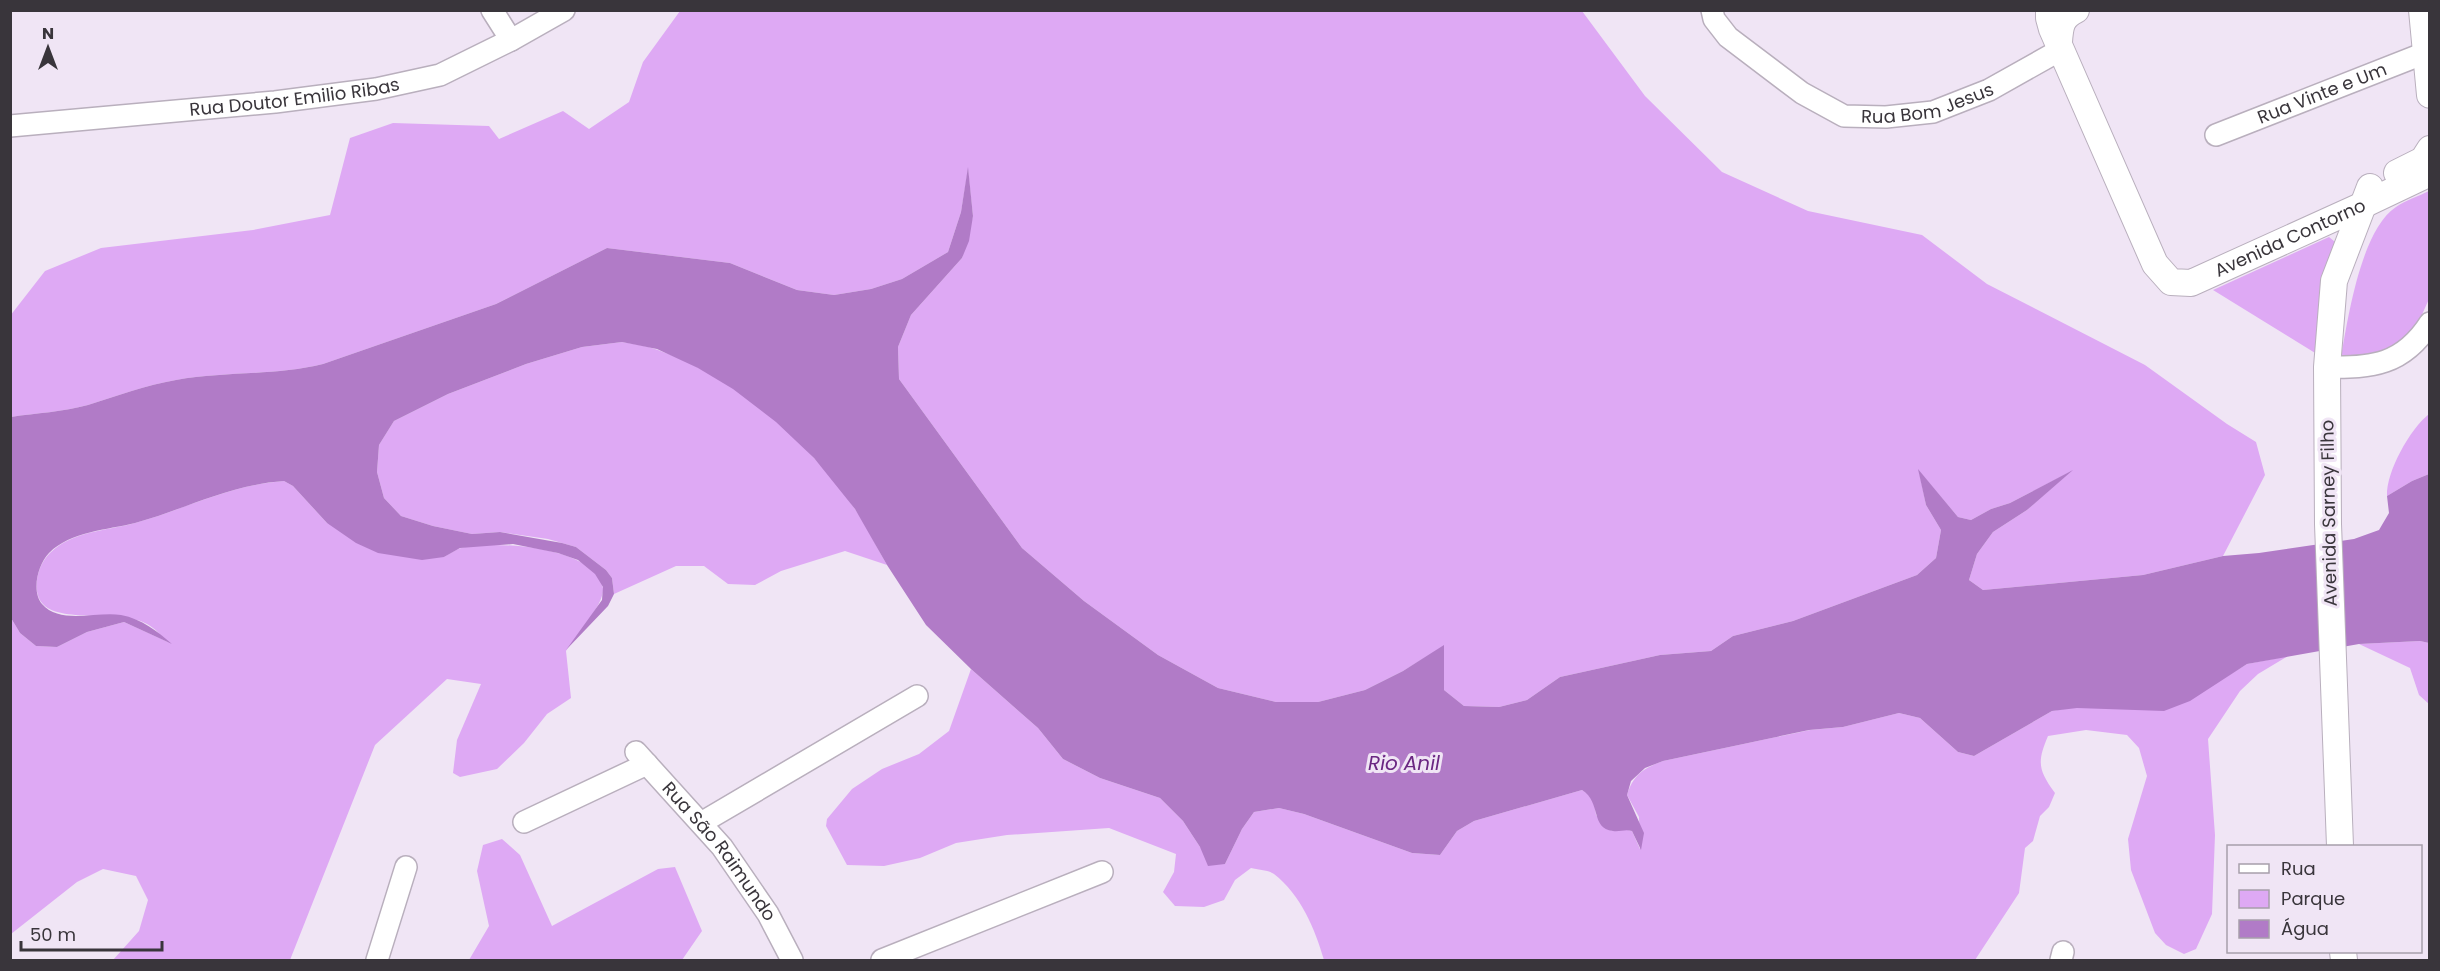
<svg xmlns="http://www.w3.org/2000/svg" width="2440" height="971" font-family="Poppins,sans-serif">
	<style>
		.green { fill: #dea9f4 }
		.water { fill: #b17bc7 }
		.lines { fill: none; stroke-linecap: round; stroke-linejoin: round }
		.minor-casing { stroke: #b9afbd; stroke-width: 24 }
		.tertiary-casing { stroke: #b9afbd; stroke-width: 28 }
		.minor { stroke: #fff; stroke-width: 21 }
		.tertiary { stroke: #fff; stroke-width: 26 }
		.labels { text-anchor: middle; stroke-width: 6; stroke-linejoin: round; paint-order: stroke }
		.street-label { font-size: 18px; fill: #39353b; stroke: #f0e5f5 }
		.water-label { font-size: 20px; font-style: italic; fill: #6b2782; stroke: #f0e5f5 }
	</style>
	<rect width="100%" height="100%" fill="#f0e5f5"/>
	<!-- green -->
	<g class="green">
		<path d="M680,11H1582L1645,96L1722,172L1808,211L1922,235L1987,284L2145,365L2227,424L2256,442L2265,475L2223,556L2143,575L1983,590L1969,580L1977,554L1993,532L2027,510L2070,472L2010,503L1991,509L1971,520L1958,517L1919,471L1926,505L1941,530L1936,558L1917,575L1793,621L1733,636L1711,651L1660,655L1560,677L1527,700L1499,707L1464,706L1444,690V646L1403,671L1365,690L1318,702H1276L1218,688L1158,655L1084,601L1022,548L899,379L898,347L911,315L962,258L973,216L968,170L961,212L948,252L902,279L871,289L834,295L797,290L730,263L607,248L496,304L323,364C275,376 225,371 176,380C146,385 117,396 88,405C63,412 36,413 11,417L10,316L45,271L101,248L253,230L330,215L350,138L393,123L489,126L499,139L563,111L589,129L629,102L643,62Z"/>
		<path d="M2429,191V299L2420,319L2397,348L2367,359L2341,357C2348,318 2361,230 2396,207C2406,200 2419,196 2429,191Z"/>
		<polygon points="2329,237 2340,246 2320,356 2213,290"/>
		<path d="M622,342C634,344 647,346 658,350C737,378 808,441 855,509C867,526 876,546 887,565L845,551L781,571L755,585L728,584L704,566H676L614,594L612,578L606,570L576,547L548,539L500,532L472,534L433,526L401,516L384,498L377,472L379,445L394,421L448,394L526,364L582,347Z"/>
		<path d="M2429,414V474L2412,481L2387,496C2386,472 2410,429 2429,414Z"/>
		<path d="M284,481L293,486L327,523L444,557C449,554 455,550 461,548C492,540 596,546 603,588C605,604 575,637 566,651L571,698L547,714L524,743L497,769L460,777L453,773L457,740L481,684L447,679L375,745L290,960H113L139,931L148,900L136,876L103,869L77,882L11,934V618L20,633L36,646L57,647L87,632L124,622L168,642C161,636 155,628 147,624C122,609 58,624 42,603C31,590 38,564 50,553C72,531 106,531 135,523C186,509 229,485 284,481Z"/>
		<polygon points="2420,641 2429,643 2429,704 2419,695 2410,668 2359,644"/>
		<path d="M2288,656L2258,674L2240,691L2208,739L2215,835L2212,914L2196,949L2184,954L2166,945L2155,933L2131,870L2128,839L2147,776L2139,748L2127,735L2086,730L2048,736C2037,762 2038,770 2055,793L2049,807L2040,816L2033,841L2025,848L2019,893L1975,960H1324C1315,929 1301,895 1274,874C1269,870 1258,870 1251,868L1235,880L1224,900L1204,907L1175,906L1163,892L1174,872L1176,854L1109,828L1007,835L956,843L920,858L884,866L847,865L826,826L827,819L852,789L882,769L919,754L949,731L971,669L1038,728L1063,759L1100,778L1160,798L1183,821L1200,847L1225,864L1242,829L1254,812L1279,808L1304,814L1412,853L1440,855L1457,831L1474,821L1582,790C1593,797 1595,803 1596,815L1612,831L1624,829L1632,831L1640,849L1639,817L1627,795C1633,775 1644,768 1663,761L1810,730L1843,727L1899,713L1920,718L1958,752L1974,756L2052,711L2221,680L2247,664Z"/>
		<polygon points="502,839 520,855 552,926 658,869 675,867 702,931 682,960 469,960 489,926 477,871 483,845"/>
	</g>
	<!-- water -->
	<path class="water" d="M968,167L973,216L969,241L962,258L911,315L898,347L899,379L1022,548L1084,601L1158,655L1218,688L1276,702H1318L1365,690L1403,671L1444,645V690L1464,706L1499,707L1527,700L1560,677L1660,655L1711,651L1733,636L1793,621L1917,575L1936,558L1941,530L1926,505L1918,469L1958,517L1971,520L1991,509L2010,503L2073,470L2027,510L1993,532L1977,554L1969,580L1983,590L2143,575L2223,556L2259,553L2354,539L2379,530L2389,513L2387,496L2412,481L2429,474V643L2420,641L2359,644L2247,664L2190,701L2164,711L2077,708L2052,711L1974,756L1958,752L1920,718L1899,713L1843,727L1809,730L1663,761L1645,768L1631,781L1627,795L1644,833L1641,850L1632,831C1625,829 1620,832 1613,831C1590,828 1602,803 1582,790L1474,821L1457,831L1440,855L1412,853L1304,814L1279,808L1254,812L1242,829L1225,864L1208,866L1200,847L1183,821L1160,798L1100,778L1063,759L1038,728L971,669L926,625L887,565L855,509L814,458L776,422L733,389L698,368L657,349L622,342L582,347L526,364L448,394L394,421L379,445L377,472L384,498L401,516L433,526L472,534L500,532L562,543L576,547L606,570L612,578L614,594L608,606L566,650L602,600L603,587L595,574L578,560L558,553L513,544L460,548L444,557L422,560L378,553L356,543L327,523L293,486L284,481C228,485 186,509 135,523C107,530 71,531 49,553C38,564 31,591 42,604C60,625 97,611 121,615C142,619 157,631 172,644L124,622L87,632L57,647L36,646L20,633L11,618V417C36,413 63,412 88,405C117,396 146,385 176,380C225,371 275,376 323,364L496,304L607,248L730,263L797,290L834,295L871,289L902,279L948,252L961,212Z"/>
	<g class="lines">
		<!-- minor casing -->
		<g class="minor-casing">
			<g id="minor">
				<polyline points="492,10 511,40"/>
				<path id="s1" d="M1712,10L1714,19L1728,37L1802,93L1844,116L1886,117L1933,112L1989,90L2062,49"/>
				<path id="s2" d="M10,126L275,102L376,89L440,75L511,40L564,10"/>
				<path id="s3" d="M2216,135L2430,51"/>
				<path d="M2327,367C2372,368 2403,365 2430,323"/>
				<path id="s4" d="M636,752L722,847L768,914L792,960"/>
				<polyline points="524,822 647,764"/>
				<polyline points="701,823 917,696"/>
				<polyline points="377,960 406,867"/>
				<polyline points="882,960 1102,872"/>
				<polyline points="2061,960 2063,952"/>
			</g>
		</g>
		<!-- tertiary casing -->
		<g class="tertiary-casing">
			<g id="tertiary">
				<path id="s5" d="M2049,10V18L2052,29L2155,264L2171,282L2191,283L2363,205L2430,173"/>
				<polyline points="2422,10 2430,95"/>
				<path d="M2059,42C2060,27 2061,17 2076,10"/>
				<polyline points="2397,173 2423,160 2430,149"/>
				<polyline points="2340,846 2328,524 2327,367 2334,281 2370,187"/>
				<polyline points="2343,952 2344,960"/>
			</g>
		</g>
		<!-- minor -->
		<use href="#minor" class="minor"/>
		<!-- tertiary -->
		<use href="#tertiary" class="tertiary"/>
	</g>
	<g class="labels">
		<!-- street labels -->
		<g class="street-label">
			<text dy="6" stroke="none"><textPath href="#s3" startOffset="114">Rua Vinte e Um</textPath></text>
			<text dy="6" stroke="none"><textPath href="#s2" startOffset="286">Rua Doutor Emilio Ribas</textPath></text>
			<text dy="6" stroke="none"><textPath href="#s1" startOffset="258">Rua Bom Jesus</textPath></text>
			<text dy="6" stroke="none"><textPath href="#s5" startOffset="429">Avenida Contorno</textPath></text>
			<text transform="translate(2329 513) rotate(-91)" y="6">Avenida Sarney Filho</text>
			<text dy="6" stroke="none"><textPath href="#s4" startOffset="130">Rua São Raimundo</textPath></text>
		</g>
		<!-- water labels -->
		<g class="water-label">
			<text x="1404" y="770">Rio Anil</text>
		</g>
	</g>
	<!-- border -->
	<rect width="2440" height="971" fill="none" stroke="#39353b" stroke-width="24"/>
	<!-- legend -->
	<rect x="2227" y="845" width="195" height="108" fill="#f0e5f5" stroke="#a79fab" stroke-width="1.5"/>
	<rect x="2239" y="864" width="30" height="9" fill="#ffffff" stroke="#a79fab" stroke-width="1.5"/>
	<text x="2281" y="875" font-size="18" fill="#39353b">Rua</text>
	<rect x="2239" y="890" width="30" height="18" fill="#dea9f4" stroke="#a79fab" stroke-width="1.5"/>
	<text x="2281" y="905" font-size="18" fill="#39353b">Parque</text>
	<rect x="2239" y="920" width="30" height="18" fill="#b17bc7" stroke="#a79fab" stroke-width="1.5"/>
	<text x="2281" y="935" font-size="18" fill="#39353b">Água</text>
	<!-- north arrow -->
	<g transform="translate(48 48)" stroke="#f0e5f5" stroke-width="4.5" paint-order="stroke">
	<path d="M0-4.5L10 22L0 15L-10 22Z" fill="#39353b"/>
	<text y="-9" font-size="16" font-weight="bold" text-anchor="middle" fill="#39353b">N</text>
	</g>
	<!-- scale -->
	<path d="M21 941v9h141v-9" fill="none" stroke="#39353b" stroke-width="3"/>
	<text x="30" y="941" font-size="18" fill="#39353b" stroke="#f0e5f5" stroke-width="4.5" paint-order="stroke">50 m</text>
</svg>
